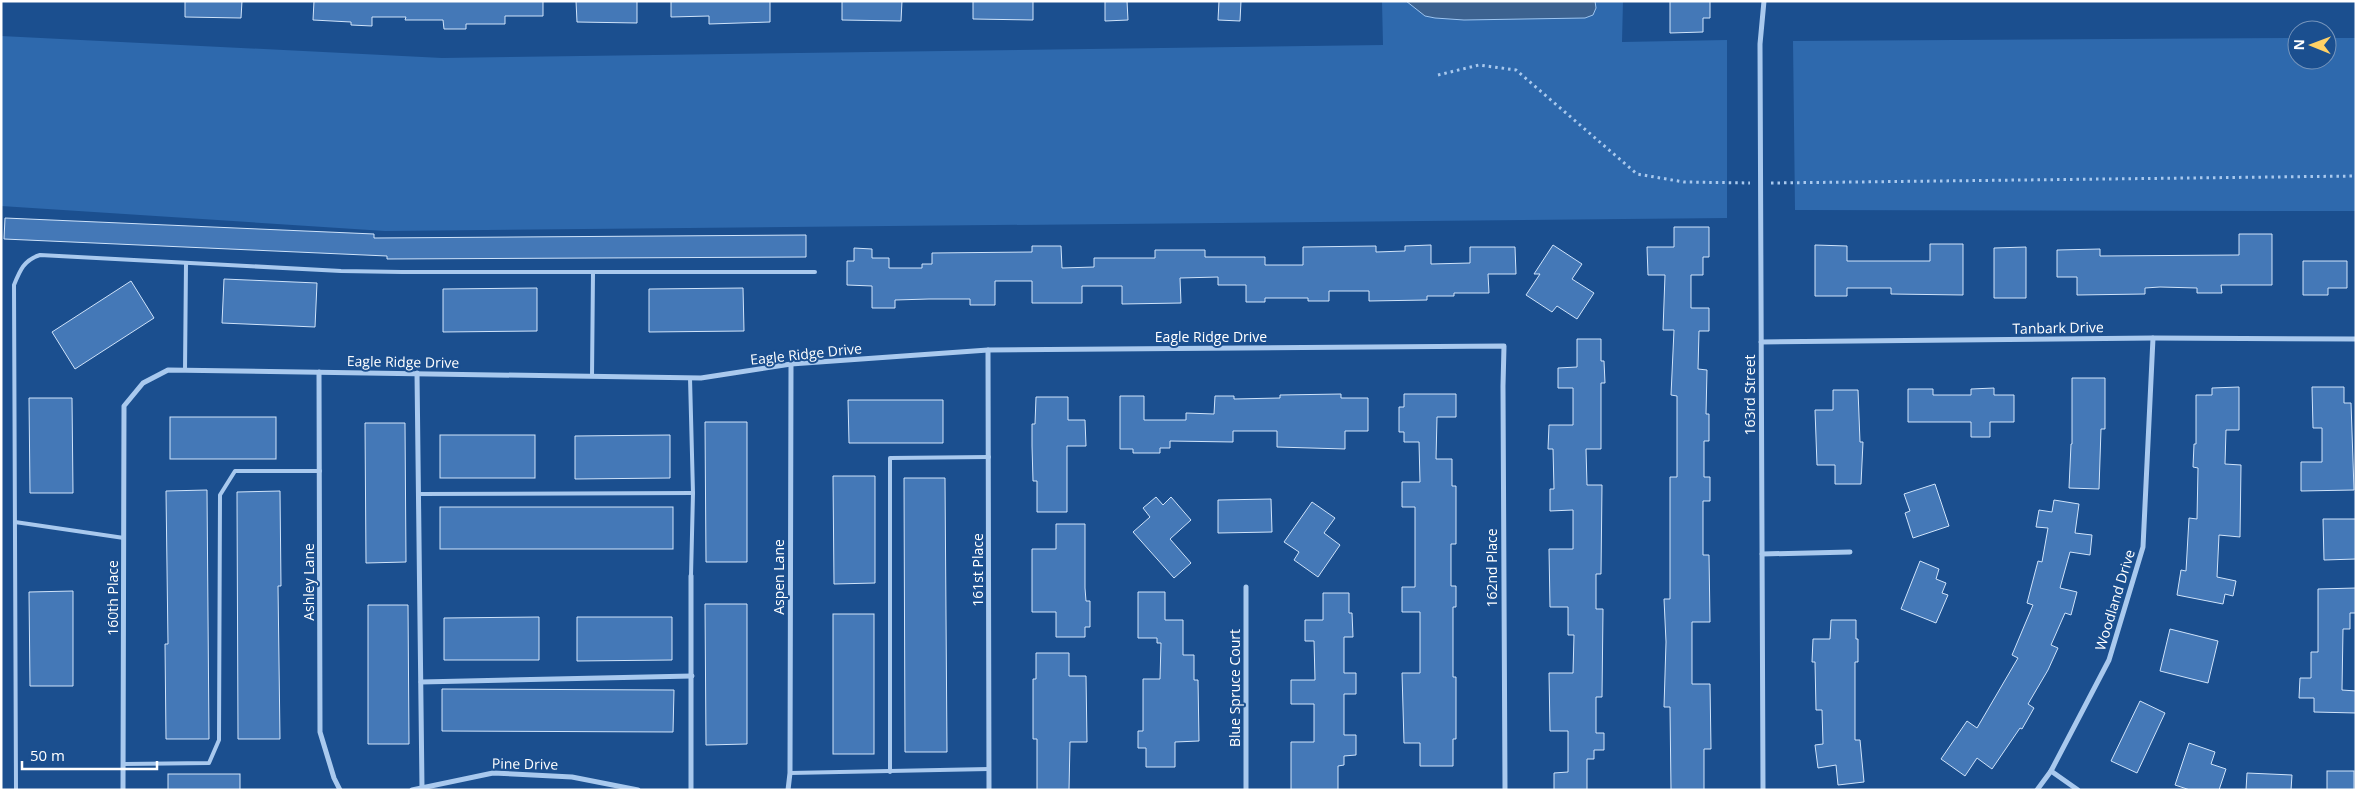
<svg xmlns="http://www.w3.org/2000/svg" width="2357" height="791" font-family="'Open Sans',sans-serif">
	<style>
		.green { fill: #2e69ad }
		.water { fill: #3c6290; stroke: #9cc4f0 }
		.building { fill: #4478b7; stroke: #cfe3fa }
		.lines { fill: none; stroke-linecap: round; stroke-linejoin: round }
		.path { stroke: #a9c9ee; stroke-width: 3; stroke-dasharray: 2.5 4; stroke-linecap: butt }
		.service { stroke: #a9c9ee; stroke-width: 4 }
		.minor { stroke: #a9c9ee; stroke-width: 5 }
		.labels { text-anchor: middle; stroke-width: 4; stroke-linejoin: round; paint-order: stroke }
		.street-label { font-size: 14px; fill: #fff; stroke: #1b4f8f }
	</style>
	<rect width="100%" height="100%" fill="#1b4f8f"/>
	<!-- green -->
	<g class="green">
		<polygon points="1382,1 1623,1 1622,42 1727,40 1727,218 385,231 1,206 1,36 442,58 1383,45"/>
		<polygon points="2297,38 2297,60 2327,60 2327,38 2356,38 2356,211 1795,210 1793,41"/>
	</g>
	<!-- water -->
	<polygon class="water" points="1406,1 1595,1 1596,8 1593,15 1585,18 1464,20 1435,18 1425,16"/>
	<!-- building -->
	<g class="building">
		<polygon points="185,1 242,1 241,18 185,17"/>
		<polygon points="314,1 543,1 543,16 505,16 505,24 466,24 466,29 444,29 443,20 405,20 406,17 372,17 372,26 351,25 351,22 313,20"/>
		<polygon points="576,1 637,1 637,23 577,22"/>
		<polygon points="671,1 770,1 770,22 709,24 709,16 671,17"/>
		<polygon points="842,1 902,1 901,21 842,20"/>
		<polygon points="973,1 1033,1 1033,20 973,19"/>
		<polygon points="1105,1 1127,1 1128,20 1105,21"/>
		<polygon points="1219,1 1241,1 1240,21 1218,20"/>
		<polygon points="1670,1 1710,1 1710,18 1703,18 1703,32 1670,33"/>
		<polygon points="5,218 374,234 374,238 806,235 806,257 387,259 387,256 4,239"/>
		<polygon points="1674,227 1709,227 1709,257 1703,257 1703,275 1691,275 1691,308 1709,308 1709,331 1699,331 1698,369 1707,370 1706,414 1709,414 1709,441 1704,441 1704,477 1710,477 1710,501 1703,501 1703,555 1709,555 1710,622 1692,622 1692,684 1710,684 1711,749 1704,749 1704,790 1671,790 1670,707 1664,707 1666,642 1664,599 1670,599 1670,477 1677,477 1677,396 1671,395 1674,330 1663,330 1665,275 1648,275 1647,247 1674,247"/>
		<polygon points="2239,234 2272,234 2272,285 2221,285 2222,293 2197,293 2197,288 2160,287 2145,288 2145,294 2077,295 2077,277 2057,277 2057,250 2100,249 2100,256 2239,255"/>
		<polygon points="1930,244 1963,244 1963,295 1891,294 1891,288 1847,288 1847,296 1815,296 1815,245 1847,246 1847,261 1930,261"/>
		<polygon points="1431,245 1431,264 1470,263 1470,247 1515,247 1516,274 1488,274 1489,293 1454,293 1454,296 1427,296 1427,300 1369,301 1369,291 1329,291 1329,301 1308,301 1308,298 1265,298 1265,302 1246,302 1246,285 1218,285 1218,277 1180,278 1181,303 1122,304 1122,286 1082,286 1082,303 1032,303 1032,281 995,281 995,305 970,305 970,299 929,299 895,300 895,308 872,308 872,286 847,285 847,261 854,261 854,248 872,249 872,258 889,258 889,268 922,268 922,264 932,264 932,253 1032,252 1032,246 1061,246 1062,268 1094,267 1094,258 1155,258 1155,250 1205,250 1205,257 1265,257 1265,265 1303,265 1303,247 1376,246 1376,252 1405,251 1405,246"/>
		<polygon points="1553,245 1582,264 1572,279 1594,293 1577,319 1557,306 1552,312 1526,295 1540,274 1534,274"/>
		<polygon points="2026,247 2026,298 1994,298 1994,248"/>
		<polygon points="2303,261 2347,261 2347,288 2328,288 2328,295 2303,295"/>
		<polygon points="224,279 317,283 315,327 222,323"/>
		<polygon points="131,281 154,318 75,369 52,332"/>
		<polygon points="537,288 537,331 443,332 443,289"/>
		<polygon points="743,288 744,331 649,332 649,289"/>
		<polygon points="1577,339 1601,339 1601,361 1604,361 1605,383 1601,383 1601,449 1586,449 1587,485 1602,485 1601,574 1596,574 1596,609 1603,609 1602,697 1596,697 1596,733 1604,733 1604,750 1594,750 1594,759 1587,759 1587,790 1554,790 1554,773 1568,772 1568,731 1550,731 1549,673 1573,673 1574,635 1568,635 1568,607 1550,607 1549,549 1573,549 1573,510 1550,511 1550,489 1554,489 1553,449 1548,449 1549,425 1573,425 1573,388 1558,388 1558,368 1577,367"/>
		<polygon points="2072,378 2105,378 2105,429 2101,429 2099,489 2069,488 2071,444 2072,444"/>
		<polygon points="2239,387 2239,430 2226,430 2225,464 2241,465 2240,537 2219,535 2217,577 2236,581 2233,596 2225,594 2223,604 2177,595 2181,570 2186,571 2189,518 2197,519 2198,468 2193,467 2194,444 2196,444 2196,395 2212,395 2212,388"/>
		<polygon points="2312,387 2344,387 2344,403 2351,403 2354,490 2301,491 2301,462 2322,462 2322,428 2313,428"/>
		<polygon points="1994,388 1994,395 2014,395 2014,422 1990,422 1990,437 1971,437 1971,422 1908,422 1908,389 1933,389 1933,395 1971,395 1971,389"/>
		<polygon points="1833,390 1858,390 1860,442 1863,442 1861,484 1835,484 1835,465 1817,465 1815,410 1833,410"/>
		<polygon points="1341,394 1341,398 1368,398 1368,431 1345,431 1345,449 1277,447 1277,431 1233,431 1233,442 1170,441 1170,448 1160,448 1160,453 1133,453 1133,449 1120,449 1120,396 1144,396 1144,420 1186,420 1186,413 1214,414 1215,396 1234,396 1234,399 1280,398 1280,395"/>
		<polygon points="1404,394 1456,394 1456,417 1437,417 1436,459 1452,459 1452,486 1456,486 1456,544 1451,544 1451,586 1456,586 1456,607 1453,607 1453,677 1456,677 1456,739 1453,739 1453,766 1420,766 1420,743 1404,743 1402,673 1420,673 1420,612 1402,612 1402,587 1415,587 1415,507 1402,507 1402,482 1420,482 1419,442 1404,442 1404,432 1399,432 1399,407 1404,407"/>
		<polygon points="1036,397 1068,397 1068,420 1085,420 1086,446 1067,446 1067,512 1037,512 1037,481 1033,481 1032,446 1032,424 1035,424"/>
		<polygon points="29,398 72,398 73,493 30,493"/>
		<polygon points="848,400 943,400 943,443 849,443"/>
		<rect x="170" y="417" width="106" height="42"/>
		<polygon points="705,422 747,422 747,562 706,562"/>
		<polygon points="365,423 405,423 406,562 366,563"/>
		<rect x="440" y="435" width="95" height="43"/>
		<polygon points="670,435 670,478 575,479 575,436"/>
		<polygon points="833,476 875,476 875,583 834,584"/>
		<polygon points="904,478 945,478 947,752 905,752"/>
		<polygon points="1935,484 1949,526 1913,538 1905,513 1910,511 1904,494"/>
		<polygon points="207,490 209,739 166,739 165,644 168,644 166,491"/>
		<polygon points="280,491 281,586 278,586 280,739 238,739 237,492"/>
		<polygon points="1156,497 1163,505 1171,497 1191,520 1170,539 1191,563 1174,578 1133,532 1150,517 1143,508"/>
		<polygon points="1271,499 1272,532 1218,533 1218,500"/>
		<polygon points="2054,500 2079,504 2075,533 2092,535 2090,555 2070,552 2060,588 2077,592 2071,615 2065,613 2051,645 2058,648 2048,670 2028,704 2034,708 2022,729 2020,728 1992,769 1977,758 1965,776 1941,759 1967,721 1977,728 2018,658 2012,655 2033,605 2027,603 2038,561 2042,562 2048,528 2036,527 2039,510 2052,512"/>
		<polygon points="1312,502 1335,518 1324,533 1340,545 1318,577 1294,560 1299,552 1284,542"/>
		<rect x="440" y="507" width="233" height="42"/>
		<polygon points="2323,519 2356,519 2356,559 2324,560"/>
		<polygon points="1056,524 1085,524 1085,588 1086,601 1090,601 1090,627 1085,627 1085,637 1056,637 1056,612 1032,612 1032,549 1056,549"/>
		<polygon points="1920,561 1939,569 1936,579 1946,583 1942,593 1948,595 1936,623 1901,609"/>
		<polygon points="2356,588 2356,613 2350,613 2350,629 2343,629 2342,690 2356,691 2356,713 2314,712 2314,698 2299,698 2300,678 2311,678 2311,652 2318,652 2318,589"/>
		<polygon points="73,591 73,686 30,686 29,592"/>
		<polygon points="1138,592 1165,592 1165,620 1183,620 1183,655 1194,655 1194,680 1198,680 1199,741 1175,742 1175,767 1146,767 1146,748 1138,748 1138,731 1143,731 1143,679 1160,679 1161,643 1157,643 1157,638 1138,638"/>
		<polygon points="1323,593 1349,593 1349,613 1352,613 1353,637 1344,637 1344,673 1356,673 1356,694 1344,694 1344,735 1356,735 1356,755 1344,756 1344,765 1338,766 1338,790 1291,790 1291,742 1314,742 1314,704 1291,704 1291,680 1315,680 1314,641 1305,641 1305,620 1323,620"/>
		<polygon points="705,604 747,604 747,744 706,745"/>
		<polygon points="368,605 408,605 409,744 368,744"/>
		<rect x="833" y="614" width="41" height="140"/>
		<polygon points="539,617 539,660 444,660 444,618"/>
		<polygon points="577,617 672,617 672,660 577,661"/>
		<polygon points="1831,620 1856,620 1856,639 1858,639 1858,662 1855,662 1855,740 1860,740 1864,782 1838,785 1836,765 1818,768 1815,745 1823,744 1822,710 1816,710 1815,662 1812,662 1813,639 1830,639"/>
		<polygon points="2170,629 2218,641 2208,683 2160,671"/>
		<polygon points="1036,653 1069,653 1069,676 1086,676 1087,742 1070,742 1069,790 1037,790 1037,739 1033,739 1033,679 1036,679"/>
		<polygon points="442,689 674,690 673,732 442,731"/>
		<polygon points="2140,701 2165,713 2137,773 2111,761"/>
		<polygon points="2189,743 2215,752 2211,764 2226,769 2219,790 2190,790 2175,785"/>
		<rect x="2327" y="771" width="27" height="19"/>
		<polygon points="2247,773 2292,775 2291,790 2246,790"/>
		<rect x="168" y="774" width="72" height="16"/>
	</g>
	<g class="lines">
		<!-- path -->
		<g class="path">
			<polyline points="1438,75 1479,65 1516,70 1637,174 1684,182 1750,183"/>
			<polyline points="1771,183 2356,176"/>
		</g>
		<!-- service -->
		<g class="service">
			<polyline points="185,370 186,263"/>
			<polyline points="592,376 593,273"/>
			<polyline points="690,378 693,493 691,576"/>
			<polyline points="419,494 693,493"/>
			<polyline points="15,522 124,538"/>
			<polyline points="124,764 209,763 219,740 220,495 235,471 320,471"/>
			<polyline points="890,772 890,458 989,457"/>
			<polyline points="790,773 989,769"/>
			<path d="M16,790L14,285C20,270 24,260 40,255L341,271L402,272H815"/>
		</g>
		<!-- minor -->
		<g class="minor">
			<polyline points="1761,342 2153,338 2356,339"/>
			<polyline points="988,350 989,790"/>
			<polyline points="319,372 320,732 334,778 340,790"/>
			<polyline points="417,373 422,788"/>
			<polyline points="1762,554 1850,552"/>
			<polyline points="691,576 691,790"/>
			<polyline points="421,682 692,676"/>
			<polyline points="2051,771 2078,790"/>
			<polyline points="123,790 124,406 143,383 168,370 701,378 791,364 988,350 1504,346 1503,386 1505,790"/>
			<polyline points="412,790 493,773 572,777 638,790"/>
			<polyline points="788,790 790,773 791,364"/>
			<polyline points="1246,790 1246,587"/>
			<polyline points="1763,790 1760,44 1764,1"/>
			<polyline points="2037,790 2051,771 2109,660 2143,547 2153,338"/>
		</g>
	</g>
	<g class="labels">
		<!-- street labels -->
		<g class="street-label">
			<text transform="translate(2058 328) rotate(-1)" y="5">Tanbark Drive</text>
			<text x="1211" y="342">Eagle Ridge Drive</text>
			<text transform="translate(806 354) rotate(-6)" y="5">Eagle Ridge Drive</text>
			<text transform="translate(403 362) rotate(1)" y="5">Eagle Ridge Drive</text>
			<text transform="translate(1750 395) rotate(-90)" y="5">163rd Street</text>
			<text transform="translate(1492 568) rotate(-90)" y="5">162nd Place</text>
			<text transform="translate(978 570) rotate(-90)" y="5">161st Place</text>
			<text transform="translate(779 577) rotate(-90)" y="5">Aspen Lane</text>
			<text transform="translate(309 582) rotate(-90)" y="5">Ashley Lane</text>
			<text transform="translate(113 598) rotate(-90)" y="5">160th Place</text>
			<text transform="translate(2115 600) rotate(-73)" y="5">Woodland Drive</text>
			<text transform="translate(1235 688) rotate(-90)" y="5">Blue Spruce Court</text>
			<text transform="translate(525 764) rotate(1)" y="5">Pine Drive</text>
		</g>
	</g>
	<!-- border -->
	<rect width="2357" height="791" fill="none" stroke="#ffffff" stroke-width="5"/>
	<!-- north arrow -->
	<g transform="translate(2312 45) rotate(271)"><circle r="24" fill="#1b4f8f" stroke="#7695bc"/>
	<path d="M0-4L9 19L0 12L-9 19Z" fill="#ffd166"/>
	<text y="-8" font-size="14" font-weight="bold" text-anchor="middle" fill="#ffffff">N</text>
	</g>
	<!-- scale -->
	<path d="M22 761v8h135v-8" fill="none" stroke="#ffffff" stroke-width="2.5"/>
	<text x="30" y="761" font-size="15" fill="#ffffff" stroke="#1b4f8f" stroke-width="4" paint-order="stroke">50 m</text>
</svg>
